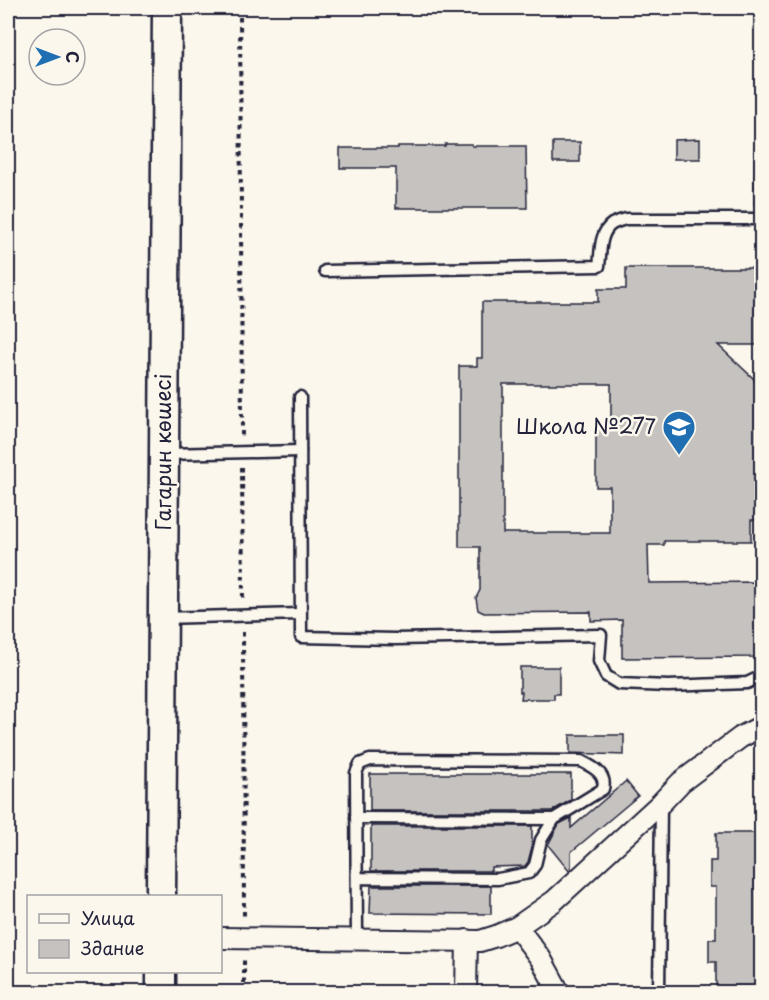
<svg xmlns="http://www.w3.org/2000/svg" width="769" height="1000" font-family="'Playpen Sans',sans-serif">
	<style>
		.green { fill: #dbd8d3; stroke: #7e7d87; stroke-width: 1.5 }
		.building { fill: #c6c2c0; stroke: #22223b; stroke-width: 1.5; fill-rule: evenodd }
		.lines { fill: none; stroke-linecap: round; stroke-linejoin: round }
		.lane-casing { stroke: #22223b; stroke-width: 15 }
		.street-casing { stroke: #22223b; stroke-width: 24 }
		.secondary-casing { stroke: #22223b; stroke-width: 33 }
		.path { stroke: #22223b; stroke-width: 4; stroke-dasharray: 4.5 4.5; stroke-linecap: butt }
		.lane { stroke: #fbf7ec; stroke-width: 10 }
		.street { stroke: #fbf7ec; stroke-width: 20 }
		.secondary { stroke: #fbf7ec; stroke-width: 28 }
		.labels { text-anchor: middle; stroke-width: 5; stroke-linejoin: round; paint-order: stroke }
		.poi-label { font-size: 21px; fill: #22223b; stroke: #fbf7ec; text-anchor: end }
		.street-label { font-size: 21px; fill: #22223b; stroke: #fbf7ec }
	</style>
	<rect width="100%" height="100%" fill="#fbf7ec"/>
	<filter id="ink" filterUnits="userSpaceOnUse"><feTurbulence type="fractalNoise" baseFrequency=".0167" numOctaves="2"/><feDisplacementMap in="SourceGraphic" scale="12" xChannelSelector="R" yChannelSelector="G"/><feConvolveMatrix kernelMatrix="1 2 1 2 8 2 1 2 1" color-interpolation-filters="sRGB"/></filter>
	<g filter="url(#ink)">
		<!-- green -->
		<polygon class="green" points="755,138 761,138 761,205 754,205"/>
		<!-- building -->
		<g class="building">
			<polygon points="700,139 700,159 674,159 674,140"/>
			<rect x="553" y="142" width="27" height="20"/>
			<polygon points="445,144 472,144 472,146 526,146 527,208 396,208 396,168 340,168 340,148 398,148 398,146 445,146"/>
			<path d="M626,268H762V345H718L754,379L762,405V520H751V541H664V545H648L649,583L762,582V657L622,658V620L591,621V612L484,613L478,610L476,598L480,590V547H459V366H477V358H482V302H598V289H626ZM503,384H611V424H596V487H610V533H503Z"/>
			<polygon points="520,667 559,667 559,694 554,694 554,699 521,699 522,692 520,692"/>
			<polygon points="570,735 624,735 624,755 570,753"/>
			<polygon points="370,774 571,774 571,800 552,811 370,811"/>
			<polygon points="626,781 638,796 571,852 571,869 569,871 548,845 559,824 571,818 571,828"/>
			<polygon points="371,826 532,826 532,847 528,862 525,866 491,867 491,871 371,871"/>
			<polygon points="716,833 758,833 758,988 716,988 716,962 709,962 709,939 716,939 716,887 710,887 710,861 716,861"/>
			<polygon points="371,886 491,886 491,914 370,913"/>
		</g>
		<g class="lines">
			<!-- lane casing -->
			<g class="lane-casing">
				<g id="lane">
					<path d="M325,271L599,266C601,253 599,233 612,224C616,222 622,220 626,219H762"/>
					<polyline points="300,397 301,637 395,639 601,635 599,661 606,676 619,684 668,686 747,683 762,676"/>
					<polyline points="165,454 300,451"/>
					<polyline points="164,618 300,614"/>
					<polyline points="356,818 554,819"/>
					<path d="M357,878L498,879L529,873L535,865L541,840L554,819L603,789C607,774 593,767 581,761L370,760L360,764L356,773L357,939"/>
					<polyline points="659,992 661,804"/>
				</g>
			</g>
			<!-- street casing -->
			<g class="street-casing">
				<g id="street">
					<polyline points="517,927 541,959 559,992"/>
					<polyline points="220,938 480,941 496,936 517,927 554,901 661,803 681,782 741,737 762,726"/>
					<polyline points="466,992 467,940"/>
				</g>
			</g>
			<!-- secondary casing -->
			<g class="secondary-casing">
				<g id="secondary">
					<polyline points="161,896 167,8"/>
					<polyline points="161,992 161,972"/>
				</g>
			</g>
			<!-- path -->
			<g class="path">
				<polyline points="240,8 242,436"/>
				<polyline points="242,467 243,601"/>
				<polyline points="243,632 244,919"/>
				<polyline points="244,992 244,959"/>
			</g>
			<!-- lane -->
			<use href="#lane" class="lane"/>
			<!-- street -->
			<use href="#street" class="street"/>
			<!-- secondary -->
			<use href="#secondary" class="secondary"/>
		</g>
	</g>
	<!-- icons -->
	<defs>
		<g id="school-pin" transform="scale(1.725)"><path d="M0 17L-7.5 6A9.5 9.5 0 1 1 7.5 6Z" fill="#1f6fb2" stroke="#fbf7ec"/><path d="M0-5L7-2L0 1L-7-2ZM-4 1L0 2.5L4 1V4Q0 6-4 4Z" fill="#fff"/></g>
	</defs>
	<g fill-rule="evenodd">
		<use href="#school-pin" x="679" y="427"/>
	</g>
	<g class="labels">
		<!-- poi labels -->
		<g class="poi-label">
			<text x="656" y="434">Школа №277</text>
		</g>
		<!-- street labels -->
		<g class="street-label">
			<text transform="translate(164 452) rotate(-90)" y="7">Гагарин көшесі</text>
		</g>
	</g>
	<!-- margin -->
	<rect width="769" height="1000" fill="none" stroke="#fbf7ec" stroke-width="30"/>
	<rect x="15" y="15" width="739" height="970" fill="none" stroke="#22223b" stroke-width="2" filter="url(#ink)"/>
	<!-- legend -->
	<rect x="27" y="895" width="195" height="78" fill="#fbf7ec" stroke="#a4a2a5" stroke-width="1.5"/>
	<rect x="39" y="914" width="30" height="9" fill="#fbf7ec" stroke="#a4a2a5" stroke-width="1.5"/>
	<text x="81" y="925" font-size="18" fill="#22223b">Улица</text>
	<rect x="39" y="940" width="30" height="18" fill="#c6c2c0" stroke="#a4a2a5" stroke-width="1.5"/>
	<text x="81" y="955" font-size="18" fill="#22223b">Здание</text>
	<!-- north arrow -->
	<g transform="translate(57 57) rotate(90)"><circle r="28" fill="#fbf7ec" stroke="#a4a2a5" stroke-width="1.5"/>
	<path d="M0-4.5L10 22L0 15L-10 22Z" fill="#1f6fb2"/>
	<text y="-9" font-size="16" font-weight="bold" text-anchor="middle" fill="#22223b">С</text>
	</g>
</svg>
